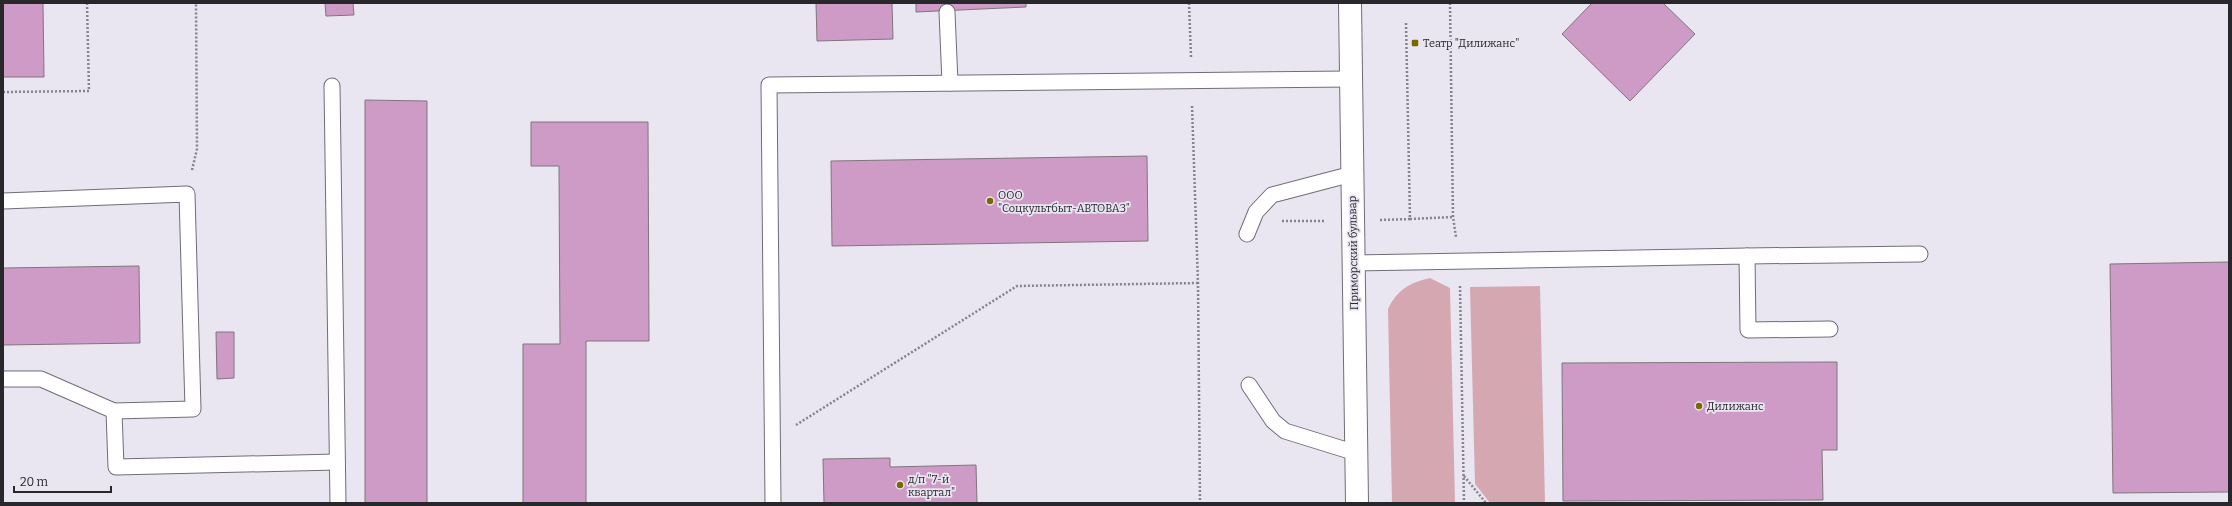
<svg xmlns="http://www.w3.org/2000/svg" width="2232" height="506" font-family="Bitter,serif">
	<style>
		.green { fill: #d5a8b1 }
		.building { fill: #cd9bc5; stroke: #7f767d }
		.lines { fill: none; stroke-linecap: round; stroke-linejoin: round }
		.service-casing { stroke: #706d77; stroke-width: 17 }
		.secondary-casing { stroke: #706d77; stroke-width: 24 }
		.path { stroke: #85838b; stroke-width: 2.5; stroke-dasharray: 2 2; stroke-linecap: butt }
		.service { stroke: #fff; stroke-width: 15 }
		.secondary { stroke: #fff; stroke-width: 22 }
		.poi-dot { fill: #786a01; stroke: #e9e5f1; stroke-width: 1.5 }
		.labels { text-anchor: middle; stroke-width: 3.5; stroke-linejoin: round; paint-order: stroke }
		.poi-label { font-size: 11px; fill: #28272b; stroke: #e9e5f1; text-anchor: start }
		.street-label { font-size: 11px; fill: #28272b; stroke: #e9e5f1 }
	</style>
	<rect width="100%" height="100%" fill="#e9e5f1"/>
	<!-- green -->
	<g class="green">
		<path d="M1430,278L1450,288L1455,503H1392L1388,309C1397,290 1409,283 1430,278Z"/>
		<polygon points="1540,286 1545,503 1490,503 1475,484 1470,287"/>
	</g>
	<!-- building -->
	<g class="building">
		<polygon points="3,3 43,3 44,77 3,77"/>
		<polygon points="325,3 353,3 354,15 326,16"/>
		<polygon points="816,3 892,3 893,39 817,41"/>
		<polygon points="916,3 1026,3 1026,7 916,12"/>
		<polygon points="1592,3 1663,3 1695,34 1630,101 1562,34"/>
		<polygon points="365,100 427,101 427,503 365,503"/>
		<polygon points="531,122 648,122 649,341 586,341 586,503 523,503 523,344 560,344 559,166 531,166"/>
		<polygon points="1147,156 1148,241 832,246 831,161"/>
		<polygon points="2229,262 2229,492 2113,493 2110,264"/>
		<polygon points="139,266 140,343 3,345 3,268"/>
		<polygon points="216,332 234,332 234,378 217,379"/>
		<polygon points="1837,362 1837,450 1822,450 1823,500 1563,501 1562,363"/>
		<polygon points="890,458 890,467 976,465 977,503 824,503 823,459"/>
	</g>
	<g class="lines">
		<!-- service casing -->
		<g class="service-casing">
			<g id="service">
				<polyline points="947,12 950,83"/>
				<polyline points="332,86 338,503"/>
				<polyline points="3,201 187,194 193,409 114,411"/>
				<polyline points="1247,234 1256,212 1272,195 1352,174"/>
				<polyline points="1747,256 1920,254"/>
				<polyline points="1354,263 1747,256 1748,330 1830,329"/>
				<polyline points="3,379 41,379 114,411 116,467 337,462"/>
				<polyline points="1249,385 1273,421 1285,431 1356,453"/>
				<polyline points="773,503 769,85 1351,79"/>
			</g>
		</g>
		<!-- secondary casing -->
		<g class="secondary-casing">
			<polyline id="secondary" points="1350,3 1357,503"/>
		</g>
		<!-- path -->
		<g class="path">
			<polyline points="1189,3 1191,57"/>
			<polyline points="1450,3 1453,217 1456,237"/>
			<polyline points="1406,23 1410,219 1453,217"/>
			<polyline points="3,92 89,91 87,3"/>
			<polyline points="1192,106 1198,283 1200,503"/>
			<polyline points="192,170 197,149 196,3"/>
			<polyline points="1380,220 1410,219"/>
			<polyline points="1282,221 1325,221"/>
			<polyline points="1460,286 1464,503"/>
			<polyline points="796,425 1017,286 1198,283"/>
			<polyline points="1464,476 1486,503"/>
		</g>
		<!-- service -->
		<use href="#service" class="service"/>
		<!-- secondary -->
		<use href="#secondary" class="secondary"/>
	</g>
	<!-- markers -->
	<g class="poi-dot">
		<rect x="1411" y="39" width="8" height="8" rx="2"/>
		<circle cx="990" cy="201" r="4"/>
		<circle cx="1699" cy="406" r="4"/>
		<circle cx="900" cy="485" r="4"/>
	</g>
	<g class="labels">
		<!-- poi labels -->
		<g class="poi-label">
			<text x="1423" y="47">Театр "Дилижанс"</text>
			<text x="998" y="199">ООО<tspan x="998" dy="13">"Соцкультбыт-АВТОВАЗ"</tspan></text>
			<text x="1707" y="410">Дилижанс</text>
			<text x="908" y="483">д/п "7-й<tspan x="908" dy="13">квартал"</tspan></text>
		</g>
		<!-- street labels -->
		<g class="street-label">
			<text transform="translate(1353 253) rotate(-91)" y="4">Приморский бульвар</text>
		</g>
	</g>
	<!-- border -->
	<rect width="2232" height="506" fill="none" stroke="#28272b" stroke-width="8"/>
	<!-- scale -->
	<path d="M14 486v6h97v-6" fill="none" stroke="#28272b" stroke-width="2"/>
	<text x="20" y="486" font-size="12" fill="#28272b" stroke="#e9e5f1" stroke-width="3" paint-order="stroke">20 m</text>
</svg>
